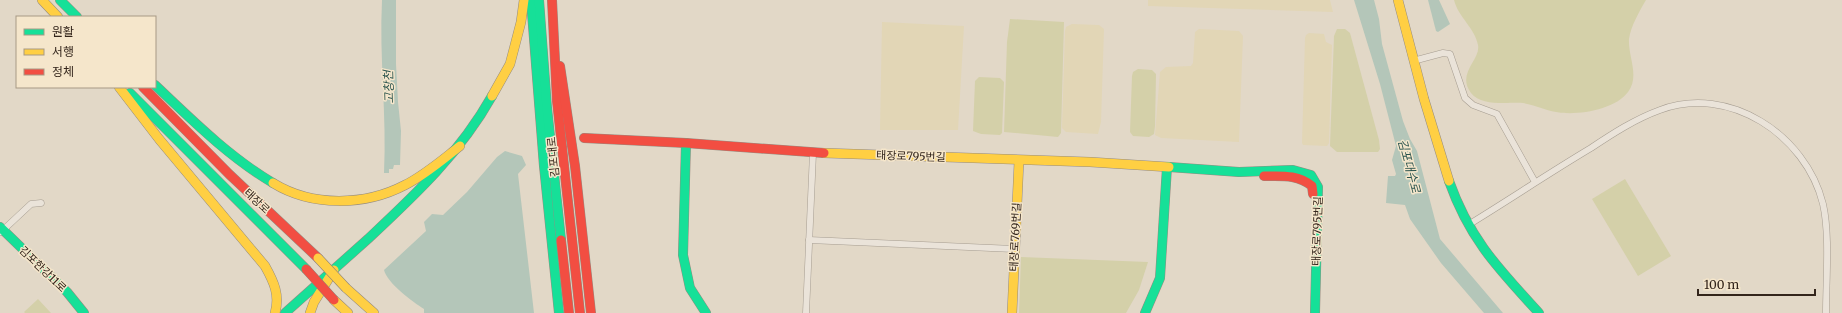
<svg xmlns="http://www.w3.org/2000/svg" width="1842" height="313" font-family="Merriweather,'Noto Sans KR',serif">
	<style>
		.farmland { fill: #e2d6b6 }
		.green { fill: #d4d0a9 }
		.water { fill: #b4c6b9 }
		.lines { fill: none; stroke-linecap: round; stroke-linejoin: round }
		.street-casing { stroke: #a69d91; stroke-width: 7 }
		.fast-casing { stroke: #968c81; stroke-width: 10 }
		.slow-casing { stroke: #968c81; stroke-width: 10 }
		.jam-casing { stroke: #968c81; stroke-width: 10 }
		.street { stroke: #eae3d9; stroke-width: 6 }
		.fast { stroke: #16e098; stroke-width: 9 }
		.slow { stroke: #ffcf43; stroke-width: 9 }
		.jam { stroke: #f24e42; stroke-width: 9 }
		.slow-bridge-casing { stroke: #8c8378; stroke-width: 10; stroke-linecap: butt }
		.jam-bridge-casing { stroke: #8c8378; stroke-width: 10; stroke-linecap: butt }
		.slow-bridge { stroke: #ffcf43; stroke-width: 9 }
		.jam-bridge { stroke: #f24e42; stroke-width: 9 }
		.labels { text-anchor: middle; stroke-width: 3; stroke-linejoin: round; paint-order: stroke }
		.street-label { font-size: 11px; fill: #33251b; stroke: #f5e6cb }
		.water-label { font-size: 12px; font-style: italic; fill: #2a534d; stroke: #f5e6cb }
	</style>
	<rect width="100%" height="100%" fill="#e2d8c7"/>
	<!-- farmland -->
	<g class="farmland">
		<polygon points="1148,0 1330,0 1333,12 1148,6"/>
		<polygon points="882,22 964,26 958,130 880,130"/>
		<polygon points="1072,24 1099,25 1104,29 1101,122 1098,134 1066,132 1062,128 1065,31 1066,27"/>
		<polygon points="1199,29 1239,31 1243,36 1239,142 1161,138 1155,135 1160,72 1166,67 1191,66 1193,63 1195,32"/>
		<polygon points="1309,33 1324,34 1326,42 1332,45 1329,143 1327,146 1303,145 1302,143 1305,38 1306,35"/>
	</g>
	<!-- green -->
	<g class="green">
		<path d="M1454,0H1646C1639,12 1631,26 1629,39C1628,57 1640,76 1628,92C1615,110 1576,116 1556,112C1545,110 1535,105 1523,103C1508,102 1482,107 1471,93C1456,73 1481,60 1478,45C1475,28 1458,17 1454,0Z"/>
		<polygon points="1010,19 1064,22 1061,133 1058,137 1004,132 1007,42"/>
		<polygon points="1337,29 1345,29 1350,33 1379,140 1380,149 1378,152 1337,152 1330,146 1334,36"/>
		<polygon points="1138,69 1152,70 1156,74 1155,126 1154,134 1149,137 1133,136 1130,132 1132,76 1133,72"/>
		<polygon points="979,77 1000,78 1004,82 1002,133 1000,135 981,134 973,131 975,81"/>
		<polygon points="1625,179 1671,256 1638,276 1592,199"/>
		<polygon points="1021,257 1148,262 1139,290 1126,313 1019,313"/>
		<polygon points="38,299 51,313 25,313 24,312"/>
	</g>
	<!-- water -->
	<g class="water">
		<path d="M382,0H396V64L398,102L401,131L400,165H394L393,169H389V173H384C387,116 379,58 382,0Z"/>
		<polygon points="1354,0 1374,0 1379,19 1382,44 1403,121 1410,139 1417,151 1440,239 1503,313 1484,313 1441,263 1410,219 1405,205 1386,203 1388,176 1395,176 1396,174 1392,160 1396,146 1380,84"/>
		<polygon points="1428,0 1439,0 1450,24 1438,32 1436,31"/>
		<path d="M505,151L522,156L526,165L518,174L534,313H424V309C413,302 387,283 384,270L426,231L424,222L432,214L443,215L467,192L497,157Z"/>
	</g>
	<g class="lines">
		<!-- street casing -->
		<g class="street-casing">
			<g id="street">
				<polyline points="1413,61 1443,53 1450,54 1465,98 1473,105 1497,114 1535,182"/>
				<path d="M1468,225C1509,200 1549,173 1591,148C1612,134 1635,119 1660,110C1729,84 1806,135 1823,204C1830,235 1826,280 1826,313"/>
				<polyline points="1,232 31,204 41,203"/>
				<polyline points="809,240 1014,249"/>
				<polyline points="806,313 813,153"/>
			</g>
		</g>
		<!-- fast casing -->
		<g class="fast-casing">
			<g id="fast">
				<polyline points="60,0 77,17"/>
				<polyline points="531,0 544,166 559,313"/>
				<polyline points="539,0 547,108 561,240"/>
				<path d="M155,85C192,120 229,157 273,183"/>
				<polyline points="130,93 306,269"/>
				<polyline points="686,143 683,255 690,288 706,313"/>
				<polyline points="1169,167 1239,172 1293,170 1311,175 1318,187 1315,313"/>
				<path d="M1449,181C1470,240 1498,268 1539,313"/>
				<polyline points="0,227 67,292 84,313"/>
				<path d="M285,313C313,288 341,263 369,238C416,194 460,153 492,96"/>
				<polyline points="1145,313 1160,278 1167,167"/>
			</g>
		</g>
		<!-- slow casing -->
		<g class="slow-casing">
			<g id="slow">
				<polyline points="42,0 58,17"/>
				<polyline points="1398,0 1424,99 1449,181"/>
				<path d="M119,87L159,139L265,266C274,282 280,295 275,313"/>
				<polyline points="492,96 510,64 521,22 524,0"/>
				<polyline points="824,153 1090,162 1169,167"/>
				<path d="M273,183C312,207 365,206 405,185C425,175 442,160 460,146"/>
				<polyline points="346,288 374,313"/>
				<polyline points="334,300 348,313"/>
				<polyline points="310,313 314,302 334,270"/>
				<polyline points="1012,313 1019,161"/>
			</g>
		</g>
		<!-- jam casing -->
		<g class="jam-casing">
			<g id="jam">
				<polyline points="552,0 557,101 580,313"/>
				<polyline points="560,66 575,166 591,313"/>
				<polyline points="143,87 229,174 318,258"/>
				<polyline points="584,138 686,143 824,153"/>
				<path d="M1264,176C1281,176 1298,174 1312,186L1313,194"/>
				<polyline points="561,240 569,313"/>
			</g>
		</g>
		<!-- street -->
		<use href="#street" class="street"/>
		<!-- fast -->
		<use href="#fast" class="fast"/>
		<!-- slow -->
		<use href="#slow" class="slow"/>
		<!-- jam -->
		<use href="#jam" class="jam"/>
		<!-- slow-bridge casing -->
		<g class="slow-bridge-casing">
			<polyline id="slow-bridge" points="318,258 346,288"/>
		</g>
		<!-- jam-bridge casing -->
		<g class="jam-bridge-casing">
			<polyline id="jam-bridge" points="306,269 334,300"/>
		</g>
		<!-- slow-bridge -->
		<use href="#slow-bridge" class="slow-bridge"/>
		<!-- jam-bridge -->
		<use href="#jam-bridge" class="jam-bridge"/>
	</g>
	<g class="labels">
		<!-- street labels -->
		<g class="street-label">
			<text transform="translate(911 156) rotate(2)" y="4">태장로795번길</text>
			<text transform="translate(553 157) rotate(-96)" y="4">김포대로</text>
			<text transform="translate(257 201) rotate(43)" y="4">태장로</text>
			<text transform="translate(1317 231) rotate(-88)" y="4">태장로795번길</text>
			<text transform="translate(1015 237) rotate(-87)" y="4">태장로769번길</text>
			<text transform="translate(43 269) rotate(44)" y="4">김포한강11로</text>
		</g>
		<!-- water labels -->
		<g class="water-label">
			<text transform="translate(389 87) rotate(-92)" y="4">고창천</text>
			<text transform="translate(1409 166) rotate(75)" y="4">김포대수로</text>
		</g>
	</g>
	<!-- legend -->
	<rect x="16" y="16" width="140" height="72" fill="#f5e6cb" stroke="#a79985"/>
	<rect x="24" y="29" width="20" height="6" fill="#16e098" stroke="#a79985"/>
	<text x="52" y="36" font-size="12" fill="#33251b">원활</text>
	<rect x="24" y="49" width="20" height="6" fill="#ffcf43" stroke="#a79985"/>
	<text x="52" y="56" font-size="12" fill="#33251b">서행</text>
	<rect x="24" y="69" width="20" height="6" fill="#f24e42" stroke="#a79985"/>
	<text x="52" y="76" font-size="12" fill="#33251b">정체</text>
	<!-- scale -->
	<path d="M1698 289v6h117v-6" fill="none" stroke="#33251b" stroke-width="2"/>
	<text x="1704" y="289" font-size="12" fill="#33251b" stroke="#f5e6cb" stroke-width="3" paint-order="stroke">100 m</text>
</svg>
